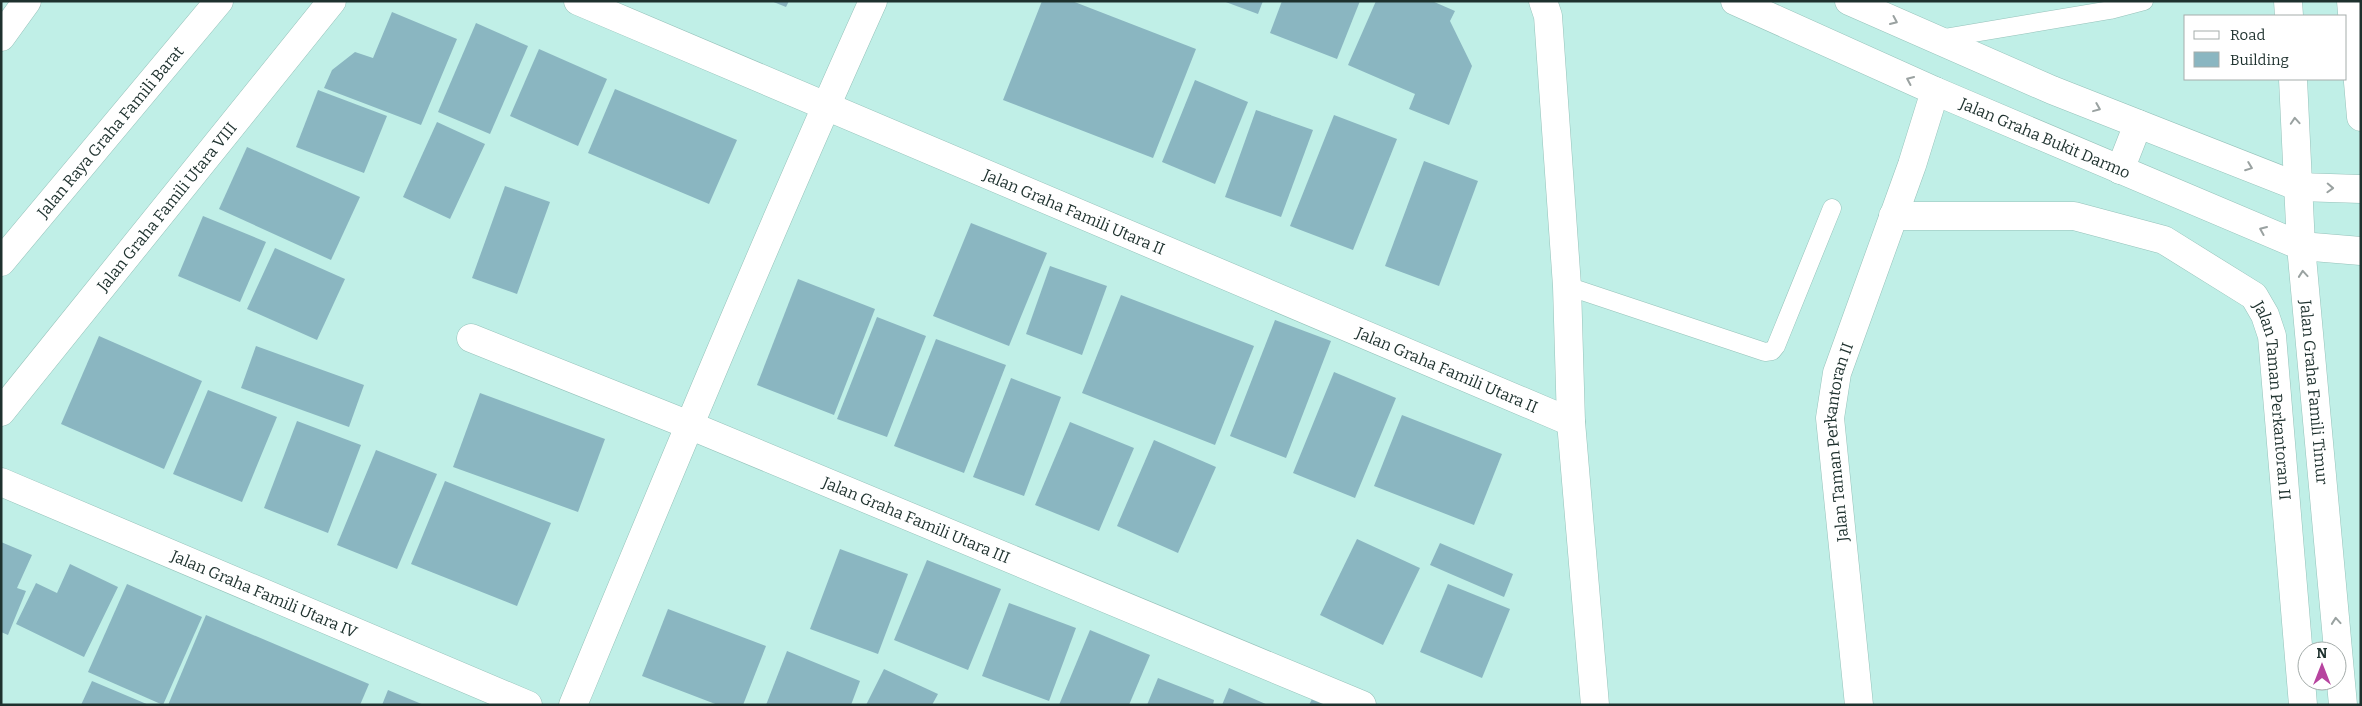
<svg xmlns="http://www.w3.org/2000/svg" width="2362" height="706" font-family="Bitter,serif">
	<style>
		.building { fill: #8ab6c1 }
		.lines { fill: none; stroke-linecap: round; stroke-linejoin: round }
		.service-casing { stroke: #95c2ba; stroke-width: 19 }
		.minor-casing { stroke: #95c2ba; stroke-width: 29 }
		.tertiary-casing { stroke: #95c2ba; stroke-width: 29 }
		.service { stroke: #fff; stroke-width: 18 }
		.minor { stroke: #fff; stroke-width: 28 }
		.tertiary { stroke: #fff; stroke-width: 28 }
		.oneway { stroke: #9aa2a1 }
		.labels { text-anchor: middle; stroke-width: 5; stroke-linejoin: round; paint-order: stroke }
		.street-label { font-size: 16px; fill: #1e312e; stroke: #fff }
	</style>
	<rect width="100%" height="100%" fill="#c0efe7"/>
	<!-- building -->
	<g class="building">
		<polygon points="771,1 789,1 786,7"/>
		<polygon points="1042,1 1072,1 1196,49 1153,158 1003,100"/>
		<polygon points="1223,1 1263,1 1258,14"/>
		<polygon points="1282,1 1360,1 1337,59 1270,33"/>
		<polygon points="1376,1 1432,1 1455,11 1450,21 1472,66 1449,125 1409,109 1415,94 1348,65"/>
		<polygon points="392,12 457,39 421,125 324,88 332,70 355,52 373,58"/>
		<polygon points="476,23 528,46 490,134 438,112"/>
		<polygon points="539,49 607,79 578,146 510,116"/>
		<polygon points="1195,80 1248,102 1215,184 1162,162"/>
		<polygon points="615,89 737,140 709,204 588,153"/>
		<polygon points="318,90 387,116 364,173 296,147"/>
		<polygon points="1256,110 1313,130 1281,217 1225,197"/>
		<polygon points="1334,115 1397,139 1353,250 1290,226"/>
		<polygon points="437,122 485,144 450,219 403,197"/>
		<polygon points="247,147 360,197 331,260 219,209"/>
		<polygon points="1424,161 1478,181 1439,286 1385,266"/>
		<polygon points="505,186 550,202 517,294 472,278"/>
		<polygon points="203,216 266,242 240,302 178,276"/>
		<polygon points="971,223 1047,253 1009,346 933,316"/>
		<polygon points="275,248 345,279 317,340 247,309"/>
		<polygon points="1050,266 1107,286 1082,355 1026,334"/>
		<polygon points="798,279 875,309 834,415 757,385"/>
		<polygon points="1121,295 1254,346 1215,445 1082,393"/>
		<polygon points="877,317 926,336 887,437 837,419"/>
		<polygon points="1275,320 1331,341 1286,458 1230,436"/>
		<polygon points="99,336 202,381 164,469 61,424"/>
		<polygon points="936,339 1006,365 964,473 894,446"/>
		<polygon points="256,346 364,385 349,427 241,388"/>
		<polygon points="1334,372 1396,398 1355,498 1293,473"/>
		<polygon points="1011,378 1061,397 1024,496 973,477"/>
		<polygon points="208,390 277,417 242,502 173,474"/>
		<polygon points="480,393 605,439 578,512 453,467"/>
		<polygon points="1402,415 1502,454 1474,525 1374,486"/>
		<polygon points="297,421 361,445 328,533 264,508"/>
		<polygon points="1070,422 1134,448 1099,531 1035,505"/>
		<polygon points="1154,440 1216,467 1178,553 1117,526"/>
		<polygon points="376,450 437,474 397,569 337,545"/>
		<polygon points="445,481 551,523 517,606 411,564"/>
		<polygon points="1357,539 1420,568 1383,645 1320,615"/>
		<polygon points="1,542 32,555 17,588 26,591 8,635 1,632"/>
		<polygon points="1440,543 1513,574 1504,597 1430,565"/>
		<polygon points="840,549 908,574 878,654 810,629"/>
		<polygon points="927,560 1001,589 968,670 894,640"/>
		<polygon points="70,564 118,587 84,657 16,624 36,583 57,593"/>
		<polygon points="127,584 202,617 163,705 88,672"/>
		<polygon points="1448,584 1510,609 1482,678 1420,652"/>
		<polygon points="1009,603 1076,628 1049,701 982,676"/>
		<polygon points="668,609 766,646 743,705 718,705 642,676"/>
		<polygon points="206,615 369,684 360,705 168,705"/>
		<polygon points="1090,630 1150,655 1129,705 1059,705"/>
		<polygon points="787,651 860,681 851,705 766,705"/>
		<polygon points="884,669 938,694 932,705 866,705"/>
		<polygon points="1158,678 1214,700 1213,705 1147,705"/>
		<polygon points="92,681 149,705 81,705"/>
		<polygon points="1229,688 1268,705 1222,705"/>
		<polygon points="388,690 424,705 382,705"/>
		<polygon points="1314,695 1335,705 1309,705"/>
	</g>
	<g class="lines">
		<!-- service casing -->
		<g class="service-casing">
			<g id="service">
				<polyline points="1938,39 2110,10 2144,1"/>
				<polyline points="1567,286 1765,352 1772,351 1776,346 1832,208"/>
			</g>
		</g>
		<!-- minor casing -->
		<g class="minor-casing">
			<g id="minor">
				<path id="s1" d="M578,1L1571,422"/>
				<polyline points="1543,1 1548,16 1567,286 1571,422 1595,705"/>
				<path id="s2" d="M1735,1L1935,91L2301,246L2361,251"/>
				<polyline points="1849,1 2052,90 2299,187 2361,189"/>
				<polyline points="1,37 27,1"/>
				<polyline points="2120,170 2138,124"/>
				<path id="s3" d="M1893,216H2074L2164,240L2254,296L2265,315L2272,336L2303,705"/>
				<path id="s4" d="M1,262L219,1"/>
				<path id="s5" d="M471,338L689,425L1362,705"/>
				<path id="s6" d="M1,412L332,1"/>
				<path id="s7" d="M1,482L528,705"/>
				<path d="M573,705C671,469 768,234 873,1"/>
				<path id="s8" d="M1859,705L1830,418L1837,373L1912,165L1935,91"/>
			</g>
		</g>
		<!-- tertiary casing -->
		<g class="tertiary-casing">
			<g id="tertiary">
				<polyline points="2288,1 2289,16"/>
				<polyline points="2351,1 2361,117"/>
				<path id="s9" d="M2293,79L2301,246L2343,705"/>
			</g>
		</g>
		<!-- service -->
		<use href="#service" class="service"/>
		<!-- minor -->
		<use href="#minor" class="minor"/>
		<!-- tertiary -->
		<use href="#tertiary" class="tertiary"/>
	</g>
	<!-- one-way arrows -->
	<defs><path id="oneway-chevron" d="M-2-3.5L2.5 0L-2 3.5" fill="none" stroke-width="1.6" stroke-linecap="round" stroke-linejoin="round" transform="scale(1.25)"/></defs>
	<g class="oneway">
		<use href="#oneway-chevron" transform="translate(1894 21) rotate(24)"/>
		<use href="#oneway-chevron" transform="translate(1910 80) rotate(-156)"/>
		<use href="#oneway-chevron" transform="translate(2097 108) rotate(22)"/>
		<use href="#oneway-chevron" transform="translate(2295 121) rotate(-94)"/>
		<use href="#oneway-chevron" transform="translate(2249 167) rotate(21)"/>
		<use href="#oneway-chevron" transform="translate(2330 188) rotate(2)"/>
		<use href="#oneway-chevron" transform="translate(2263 230) rotate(-157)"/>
		<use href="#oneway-chevron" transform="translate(2303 274) rotate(-95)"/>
		<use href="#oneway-chevron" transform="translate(2336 621) rotate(-95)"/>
	</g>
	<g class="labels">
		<!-- street labels -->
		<g class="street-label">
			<text dy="6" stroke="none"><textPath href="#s4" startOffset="170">Jalan Raya Graha Famili Barat</textPath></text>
			<text dy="6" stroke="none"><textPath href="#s2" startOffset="339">Jalan Graha Bukit Darmo</textPath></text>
			<text dy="6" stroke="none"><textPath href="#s6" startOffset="264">Jalan Graha Famili Utara VIII</textPath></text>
			<text dy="6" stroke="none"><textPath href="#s1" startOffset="539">Jalan Graha Famili Utara II</textPath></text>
			<text dy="6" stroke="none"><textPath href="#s1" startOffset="944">Jalan Graha Famili Utara II</textPath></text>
			<text dy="6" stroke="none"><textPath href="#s9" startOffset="314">Jalan Graha Famili Timur</textPath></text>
			<text dy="6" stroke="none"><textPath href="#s3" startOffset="488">Jalan Taman Perkantoran II</textPath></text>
			<text dy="6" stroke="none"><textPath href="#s8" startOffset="265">Jalan Taman Perkantoran II</textPath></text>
			<text dy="6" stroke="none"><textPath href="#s5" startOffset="481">Jalan Graha Famili Utara III</textPath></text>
			<text dy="6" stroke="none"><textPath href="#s7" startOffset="286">Jalan Graha Famili Utara IV</textPath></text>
		</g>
	</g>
	<!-- border -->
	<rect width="2362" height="706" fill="none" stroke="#1e312e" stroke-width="5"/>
	<!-- legend -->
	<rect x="2184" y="15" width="162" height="65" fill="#ffffff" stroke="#a5adab"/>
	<rect x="2194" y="31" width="25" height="8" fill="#ffffff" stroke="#a5adab"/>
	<text x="2230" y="40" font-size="15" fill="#1e312e">Road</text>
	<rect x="2194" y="52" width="25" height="15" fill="#8ab6c1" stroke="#a5adab"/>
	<text x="2230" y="65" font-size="15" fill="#1e312e">Building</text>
	<!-- north arrow -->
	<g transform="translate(2322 666)"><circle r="24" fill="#ffffff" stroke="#a5adab"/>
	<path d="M0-4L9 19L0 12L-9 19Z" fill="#b7449f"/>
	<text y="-8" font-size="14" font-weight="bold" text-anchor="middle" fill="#1e312e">N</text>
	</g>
</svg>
